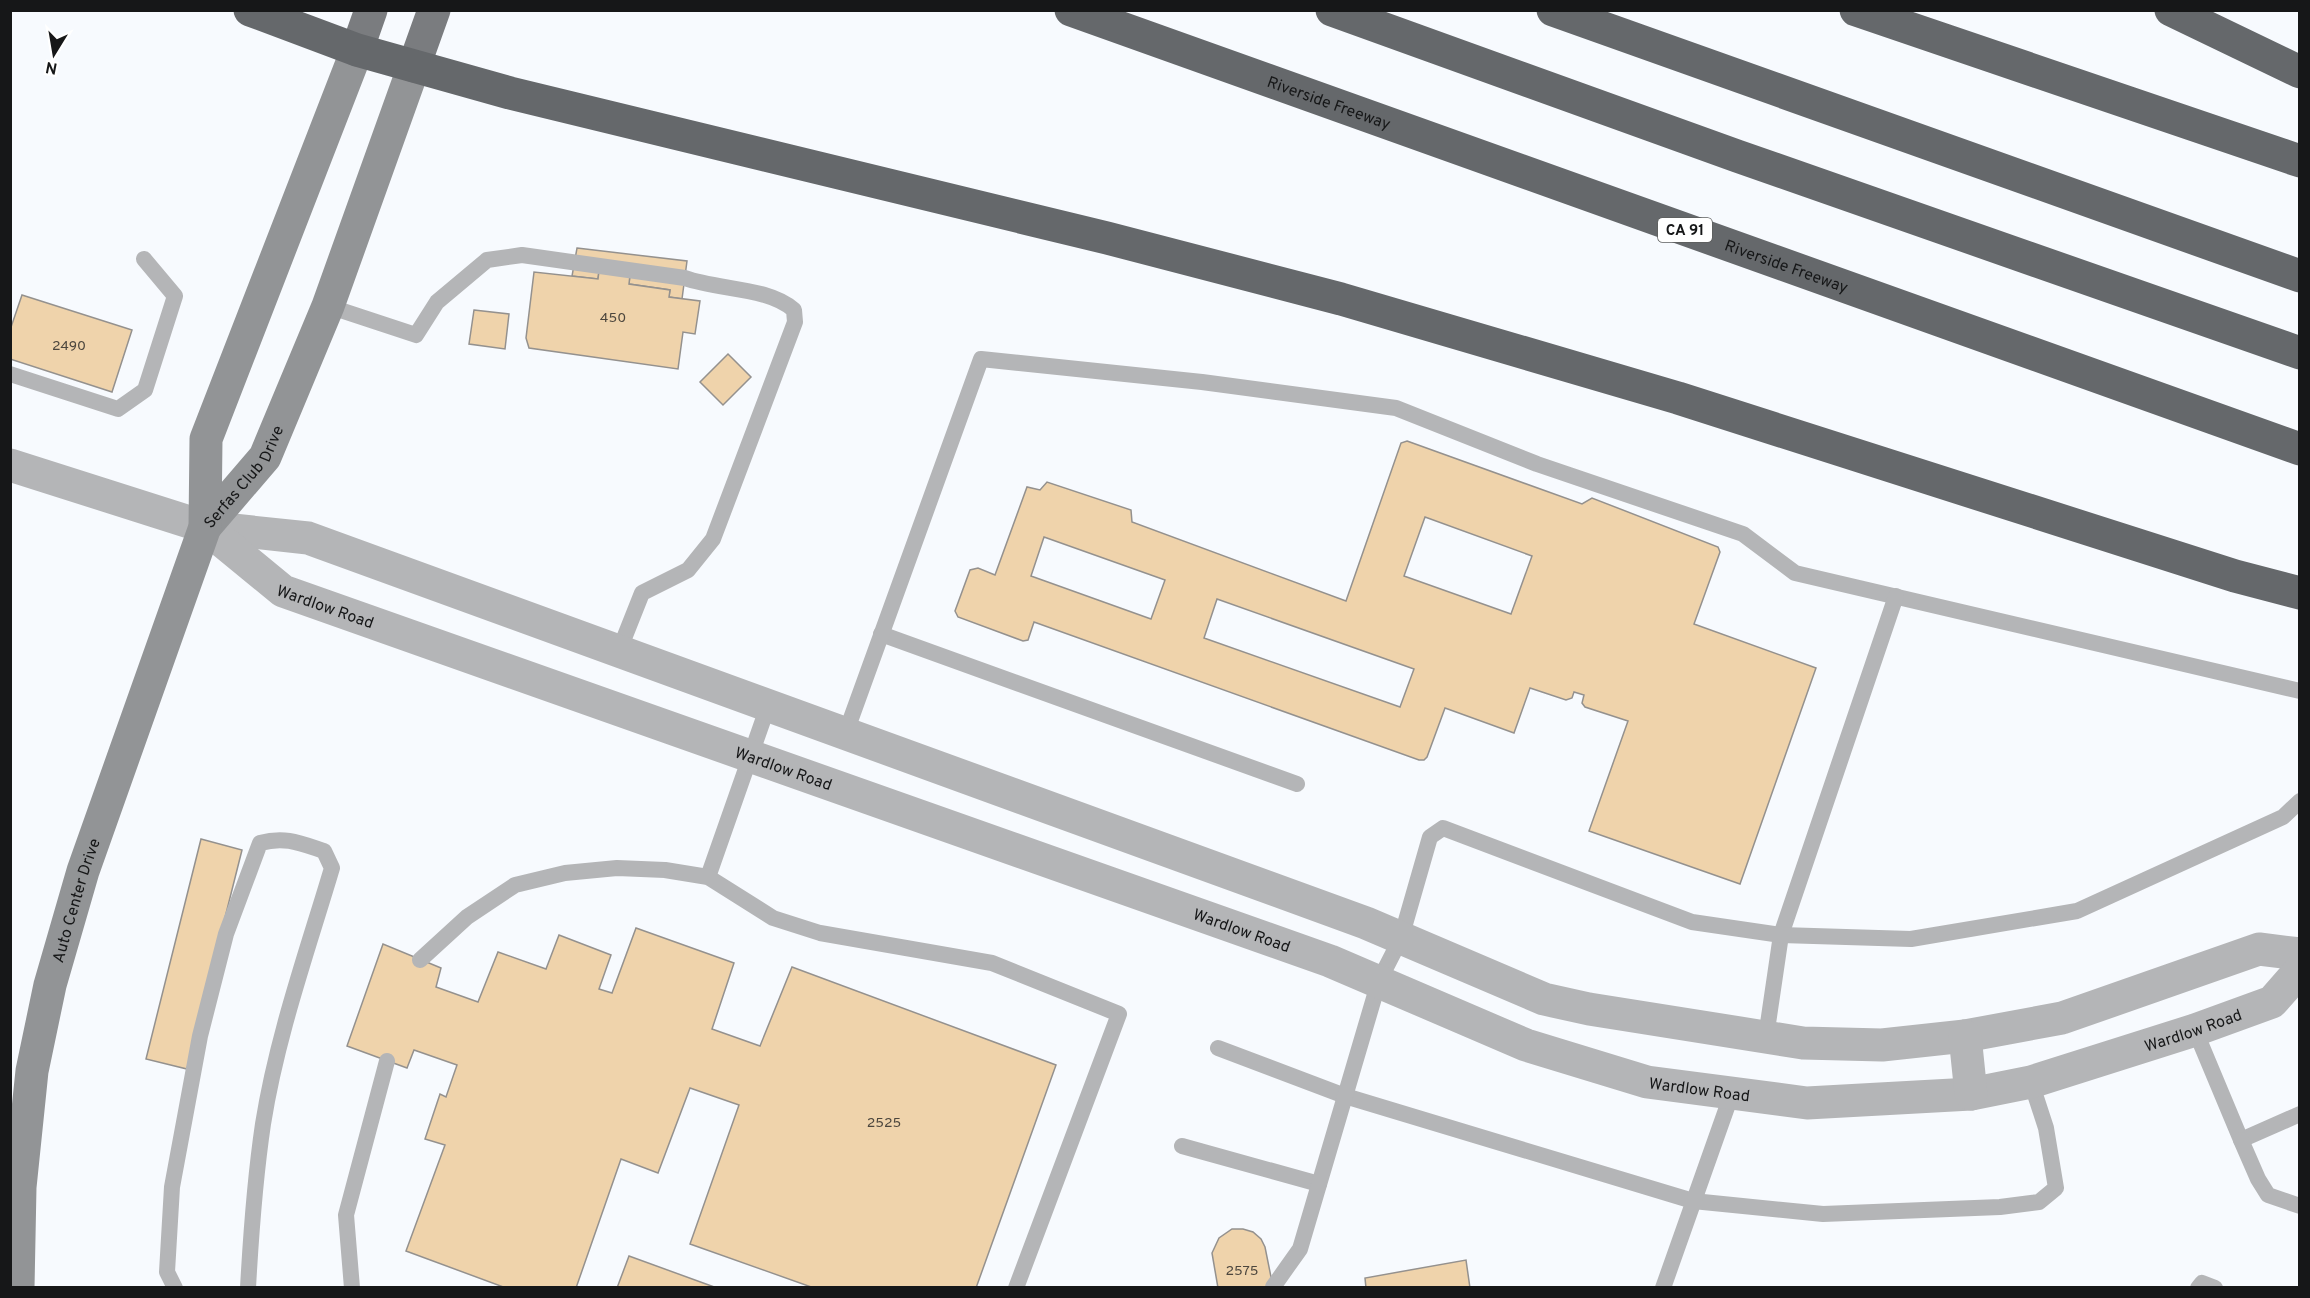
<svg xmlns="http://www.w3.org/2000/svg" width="2310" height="1298" font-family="Overpass,sans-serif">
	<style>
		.building { fill: #efd3ab; stroke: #94918e; stroke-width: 1.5; fill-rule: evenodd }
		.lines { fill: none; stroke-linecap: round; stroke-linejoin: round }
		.service { stroke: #b4b5b7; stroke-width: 16 }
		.minor { stroke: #b4b5b7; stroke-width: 33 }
		.secondary { stroke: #929496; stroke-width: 33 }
		.primary { stroke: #7a7c7f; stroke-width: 33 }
		.motorway { stroke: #65686b; stroke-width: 33 }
		.labels { text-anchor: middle; stroke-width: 6; stroke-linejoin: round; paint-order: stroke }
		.number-label { font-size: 14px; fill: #4c463d }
		.shield { fill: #fff; stroke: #5c5d5d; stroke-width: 1.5 }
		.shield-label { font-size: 15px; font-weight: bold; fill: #161718 }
		.street-label { font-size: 16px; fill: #161718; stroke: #fff }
	</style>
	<rect width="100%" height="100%" fill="#f7fafe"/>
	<!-- building -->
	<g class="building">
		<polygon points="577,248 687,261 682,299 669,297 670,290 629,284 630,275 599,271 598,279 572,276"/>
		<polygon points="599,271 630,275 629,284 670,290 669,297 700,301 695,334 683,332 678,369 529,348 526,338 534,272 598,279"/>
		<polygon points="22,295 132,330 112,392 10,359 10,330"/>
		<polygon points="474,310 509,314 505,349 469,344"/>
		<polygon points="728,354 751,377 723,405 700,382"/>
		<path d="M1407,441L1582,504L1592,498L1718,547L1720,552L1694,624L1816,668L1740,884L1589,831L1628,721L1585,707L1582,703L1584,695L1574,692L1572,698L1566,700L1530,688L1514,733L1445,708L1427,757L1424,760H1419L1034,622L1028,640L1023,641L958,617L955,611L970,570L978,568L995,575L1027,487L1040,490L1047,482L1131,510L1132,522L1346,601L1401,443ZM1425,517L1532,556L1511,614L1404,576ZM1044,537L1165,580L1151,619L1031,576ZM1217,599L1414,669L1400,707L1204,638Z"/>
		<polygon points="201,839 242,850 187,1069 146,1059"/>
		<polygon points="636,928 734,963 712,1029 760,1046 792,967 1056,1065 976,1288 814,1288 690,1244 739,1105 690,1088 658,1173 621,1159 576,1288 506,1288 406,1251 445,1145 425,1139 440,1094 446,1097 457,1065 414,1050 407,1068 347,1046 383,944 441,968 436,987 478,1002 498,952 546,969 559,935 611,955 599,989 612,993"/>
		<polygon points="1232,1229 1243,1229 1253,1232 1261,1239 1265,1247 1273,1287 1218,1288 1212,1253 1219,1238"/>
		<polygon points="629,1256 717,1288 617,1288"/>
		<polygon points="1466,1260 1470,1288 1366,1288 1365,1278"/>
	</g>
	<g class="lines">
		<!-- service -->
		<g class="service">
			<path d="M328,306L416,335L437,302L487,260L522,255L685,278C718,290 768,287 794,310L795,322L713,539L688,570L642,593L619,651"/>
			<polyline points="10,374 118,409 145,390 175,296 144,259"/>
			<polyline points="881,634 1297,784"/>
			<polyline points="845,735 981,359 1202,382 1396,408 1537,464 1743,534 1795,573 2300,691"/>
			<polyline points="708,877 768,706"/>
			<polyline points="420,960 467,917 515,885 565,873 617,868 665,870 708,877 773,918 820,933 992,963 1119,1014 1016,1288"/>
			<polyline points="2195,1030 2241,1140 2300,1114"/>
			<polyline points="1766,1037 1781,935 1896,596"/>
			<polyline points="1218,1048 1345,1096 1693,1201 1823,1214 2000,1207 2039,1202 2056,1188 2046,1128 2031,1082"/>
			<polyline points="2241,1140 2258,1179 2268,1195 2300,1206"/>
			<polyline points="1182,1146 1319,1184"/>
			<polyline points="1273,1287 1300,1249 1379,981 1401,938 1430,837 1443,828 1692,922 1781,935 1911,939 2077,911 2283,817 2300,801"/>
			<path d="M175,1288L167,1272L172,1187L200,1036L226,934L260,843C285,836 300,843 324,851L332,868C307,952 277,1036 263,1124C255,1178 251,1233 248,1288"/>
			<polyline points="352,1288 346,1215 387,1061"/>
			<polyline points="1663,1288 1732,1093"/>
			<polyline points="2198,1288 2202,1283 2215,1288"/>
		</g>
		<!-- minor -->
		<g class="minor">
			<polyline points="10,465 205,527 308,538 1366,923 1544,999 1589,1009 1803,1043 1882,1045 1965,1036 2062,1018 2259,949 2300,954"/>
			<path id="s1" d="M205,527L283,591L1330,961L1526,1045L1647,1082L1807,1103L1971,1094L2031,1082L2195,1030L2272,1002L2300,970"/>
			<polyline points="1965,1036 1971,1094"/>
		</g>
		<!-- secondary -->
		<g class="secondary">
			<path id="s2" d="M205,527L265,457L328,306L414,66"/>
			<path id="s3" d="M18,1288L20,1187L32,1071L50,985L83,871L205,527L206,439L357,50"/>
		</g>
		<!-- primary -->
		<g class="primary">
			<polyline points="357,50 371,10"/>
			<polyline points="414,66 434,10"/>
		</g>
		<!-- motorway -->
		<g class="motorway">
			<polyline points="250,10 357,50 510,93 1107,238 1341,299 1678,398 2235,576 2300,593"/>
			<path id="s4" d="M1071,10L2300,449"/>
			<polyline points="1332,10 1737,156 2300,353"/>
			<polyline points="1553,10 2300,276"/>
			<polyline points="1856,10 2300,161"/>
			<polyline points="2171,10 2300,72"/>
		</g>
	</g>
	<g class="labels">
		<!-- number labels -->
		<g class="number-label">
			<text x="613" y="322">450</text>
			<text x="69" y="350">2490</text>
			<text x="884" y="1127">2525</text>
			<text x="1242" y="1275">2575</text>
		</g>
		<!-- shield labels -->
		<rect class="shield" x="1658" y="218" width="54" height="24" rx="4.5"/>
		<g class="shield-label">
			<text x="1685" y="235">CA 91</text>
		</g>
		<!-- street labels -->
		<g class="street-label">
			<text dy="6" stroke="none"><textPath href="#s4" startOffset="274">Riverside Freeway</textPath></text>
			<text dy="6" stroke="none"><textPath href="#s4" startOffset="760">Riverside Freeway</textPath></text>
			<text dy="6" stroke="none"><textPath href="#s2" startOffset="64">Serfas Club Drive</textPath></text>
			<text dy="6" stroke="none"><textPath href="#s1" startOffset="146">Wardlow Road</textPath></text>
			<text dy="6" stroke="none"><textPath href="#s1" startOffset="632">Wardlow Road</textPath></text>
			<text dy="6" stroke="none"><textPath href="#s3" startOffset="394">Auto Center Drive</textPath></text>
			<text dy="6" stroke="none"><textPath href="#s1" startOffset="1118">Wardlow Road</textPath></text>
			<text dy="6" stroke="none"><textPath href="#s1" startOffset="2108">Wardlow Road</textPath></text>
			<text dy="6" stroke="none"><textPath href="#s1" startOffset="1604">Wardlow Road</textPath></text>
		</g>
	</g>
	<!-- border -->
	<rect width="2310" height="1298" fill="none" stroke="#161718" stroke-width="24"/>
	<!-- north arrow -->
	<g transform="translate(54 54) rotate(191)" stroke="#ffffff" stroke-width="4.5" paint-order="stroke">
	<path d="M0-4.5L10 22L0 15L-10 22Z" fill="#161718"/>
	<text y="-9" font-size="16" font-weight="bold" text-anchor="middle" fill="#161718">N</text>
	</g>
</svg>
